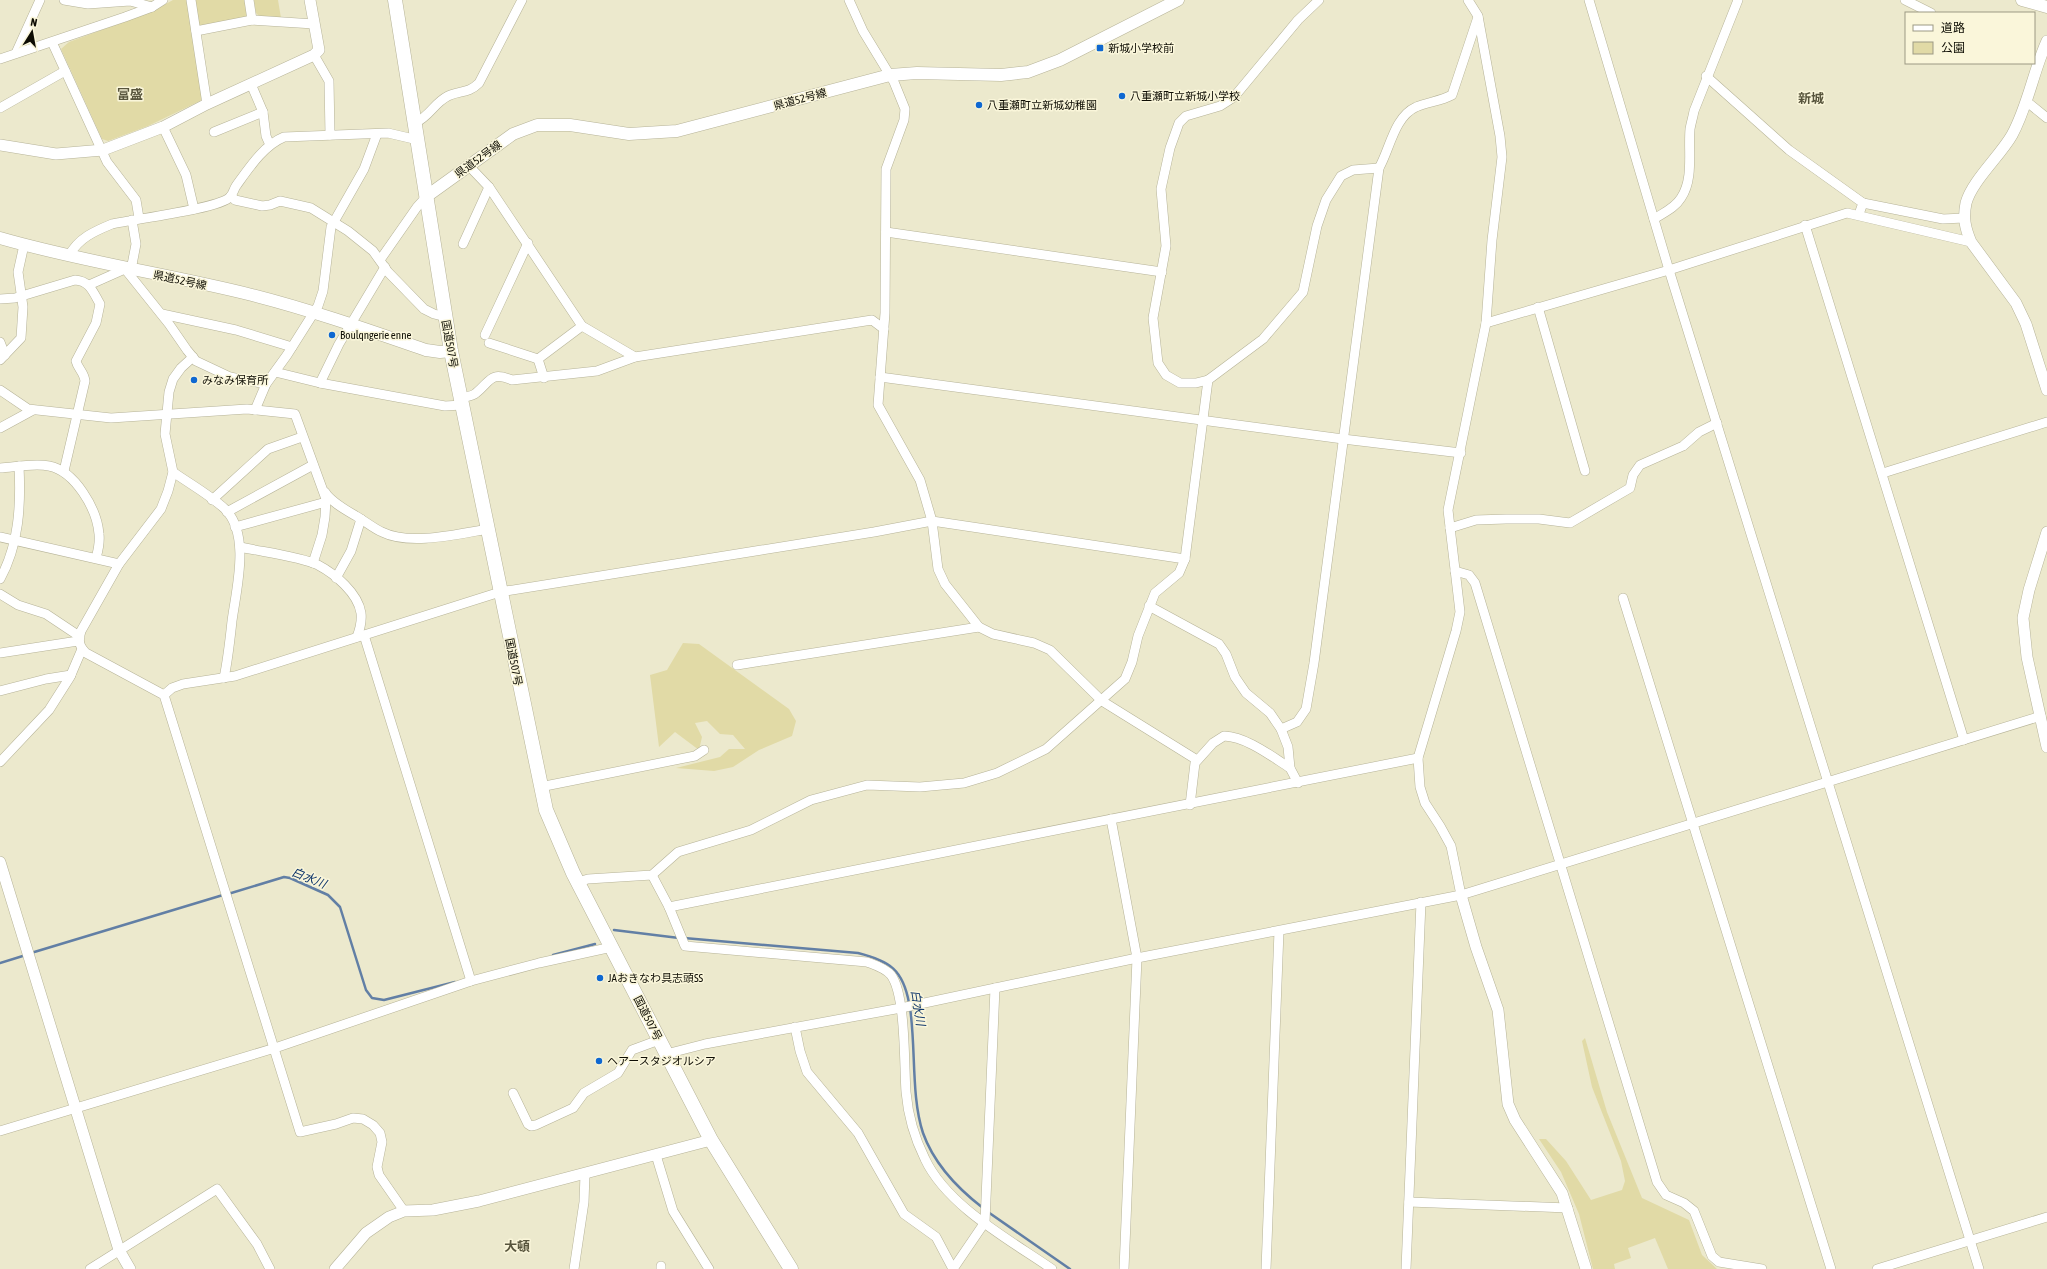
<svg xmlns="http://www.w3.org/2000/svg" width="2047" height="1269" font-family="'Asap Condensed','Noto Sans JP',sans-serif">
	<style>
		.green { fill: #e1daa6 }
		.lines { fill: none; stroke-linecap: round; stroke-linejoin: round }
		.stream { stroke: #627fa5; stroke-width: 2.5 }
		.minor-casing { stroke: #b6b398; stroke-width: 10 }
		.tertiary-casing { stroke: #b6b398; stroke-width: 12 }
		.secondary-casing { stroke: #b6b398; stroke-width: 13 }
		.trunk-casing { stroke: #b6b398; stroke-width: 15 }
		.minor { stroke: #fff; stroke-width: 9 }
		.tertiary { stroke: #fff; stroke-width: 11 }
		.secondary { stroke: #fff; stroke-width: 12 }
		.trunk { stroke: #fff; stroke-width: 14 }
		.poi-dot { fill: #0f68d1; stroke: #faf6da; stroke-width: 1.5 }
		.labels { text-anchor: middle; stroke-width: 3; stroke-linejoin: round; paint-order: stroke }
		.poi-label { font-size: 11px; fill: #0e0d04; stroke: #faf6da; text-anchor: start }
		.street-label { font-size: 11px; fill: #0e0d04; stroke: #faf6da }
		.water-label { font-size: 12px; font-style: italic; fill: #0f366b; stroke: #faf6da }
		.quarter-label { font-size: 13px; font-weight: bold; fill: #58553d; stroke: #faf6da }
	</style>
	<rect width="100%" height="100%" fill="#ece9cd"/>
	<!-- green -->
	<g class="green">
		<polygon points="173,0 187,0 203,97 200,101 148,126 108,141 102,139 61,49 69,42 153,11"/>
		<polygon points="194,0 246,0 248,15 247,18 201,26 198,24"/>
		<polygon points="254,0 278,0 281,18 259,16 256,13"/>
		<polygon points="683,643 699,644 789,709 796,721 792,736 759,750 733,767 714,771 676,768 720,757 729,749 745,749 733,735 720,734 707,721 695,723 702,737 699,750 675,732 659,747 650,675 667,670"/>
		<polygon points="1585,1038 1607,1112 1642,1198 1689,1220 1702,1255 1717,1269 1668,1269 1655,1238 1628,1248 1631,1258 1614,1264 1615,1269 1593,1269 1579,1214 1561,1172 1539,1139 1546,1139 1566,1161 1591,1200 1622,1190 1625,1181 1621,1161 1592,1087 1582,1041"/>
	</g>
	<g class="lines">
		<!-- stream -->
		<g class="stream">
			<polyline points="228,894 284,877 290,878 328,895 340,907 366,990 372,998 384,1000 455,982"/>
			<polyline points="614,930 679,938"/>
			<path d="M684,938L858,953C890,961 903,970 909,1003"/>
			<polyline points="31,953 223,895"/>
			<polyline points="553,955 595,944"/>
			<polyline points="0,963 26,955"/>
			<path d="M910,1008C916,1047 911,1097 923,1133C934,1164 957,1188 983,1208"/>
			<polyline points="988,1212 1070,1269"/>
		</g>
		<!-- minor casing -->
		<g class="minor-casing">
			<g id="minor">
				<polyline points="64,0 88,4 130,1 152,7"/>
				<polyline points="191,0 207,104"/>
				<polyline points="249,0 252,20"/>
				<polyline points="849,0 863,31 894,82 905,109 904,120 886,169 885,313 878,405 920,480 932,521 938,569 945,584 979,627 993,634 1034,643 1050,650 1102,701 1197,760"/>
				<polyline points="1319,0 1298,20 1234,97 1220,106 1186,116 1179,123 1170,148 1161,189 1166,246 1153,318 1158,363 1166,375 1180,383 1196,383 1208,380 1263,339 1303,292 1317,226 1326,200 1341,176 1353,170 1379,168"/>
				<polyline points="1589,0 1669,270 1979,1269"/>
				<polyline points="1905,0 1931,13"/>
				<polyline points="196,31 252,20 314,24"/>
				<polyline points="52,42 107,162 136,200 139,218"/>
				<polyline points="16,53 40,0"/>
				<polyline points="314,55 329,81 330,135"/>
				<polyline points="0,59 125,17 152,7 163,0"/>
				<polyline points="1706,76 1789,150 1863,203 1859,214"/>
				<polyline points="251,84 263,112 266,136 270,145"/>
				<polyline points="2026,101 2047,118"/>
				<polyline points="0,108 65,71"/>
				<path d="M415,123C430,116 434,103 448,96C460,90 468,94 479,83L522,0"/>
				<polyline points="163,127 186,175 194,209"/>
				<polyline points="214,132 263,112"/>
				<polyline points="468,165 489,187 582,326 635,357"/>
				<polyline points="231,196 235,200 262,206 270,205 280,201 311,208 348,231 373,251 388,272 424,309 434,314 446,317"/>
				<polyline points="1863,203 1943,219 1964,218"/>
				<path d="M1654,219C1663,213 1675,208 1681,198C1694,179 1688,151 1690,129C1691,123 1693,117 1694,111L1738,0"/>
				<polyline points="1805,225 1964,740"/>
				<polyline points="886,232 1162,272"/>
				<polyline points="463,244 489,187"/>
				<path d="M69,256C78,238 95,231 112,224C134,219 219,209 230,197C233,194 234,189 236,186C249,168 264,145 284,137L388,133L418,140"/>
				<polyline points="380,260 417,207 427,196"/>
				<polyline points="131,270 136,244 132,220"/>
				<polyline points="89,285 125,269 169,324 187,350 196,361 230,377 266,384"/>
				<path d="M0,299L15,298L75,280C90,281 93,292 100,304L96,323L76,361C78,369 84,372 85,381L64,471"/>
				<polyline points="1538,307 1585,471"/>
				<polyline points="162,314 236,330 292,347"/>
				<polyline points="1486,323 1669,270 1847,213 1971,242"/>
				<polyline points="485,335 528,243"/>
				<polyline points="0,342 5,355"/>
				<polyline points="489,343 538,359"/>
				<path d="M193,357L181,368L173,379L169,392L165,434L173,472L168,491L161,509L119,564L81,631C78,641 79,646 86,653L164,695L300,1132L336,1124L353,1118L363,1119L373,1125L380,1133L382,1142L377,1167L379,1175L404,1211"/>
				<polyline points="538,359 582,326"/>
				<polyline points="538,359 544,378"/>
				<polyline points="0,360 21,338 23,307 18,272 24,245"/>
				<polyline points="275,372 320,383 445,406 462,405"/>
				<polyline points="880,377 1343,439 1461,453"/>
				<polyline points="320,383 339,344 385,267"/>
				<polyline points="0,390 28,409 111,418 247,409 295,414 326,499 325,517 322,535 313,563"/>
				<path d="M461,398C465,397 473,396 476,393C491,381 490,371 512,380L597,371L635,357L872,320L884,329"/>
				<polyline points="255,410 266,384 287,355 318,306 323,291 331,227 364,169 377,134"/>
				<polyline points="0,428 33,410"/>
				<path d="M0,468C15,467 34,463 49,466C75,471 97,509 99,534C100,542 98,551 96,558"/>
				<path d="M173,472C190,484 210,495 225,509C251,535 236,590 232,621C230,640 228,659 224,678"/>
				<polyline points="1883,473 2047,422"/>
				<path d="M325,492C331,502 346,510 356,516C365,521 373,528 382,532C410,546 458,534 488,529"/>
				<polyline points="212,500 268,449 302,437"/>
				<polyline points="227,512 313,465"/>
				<polyline points="235,527 326,502"/>
				<polyline points="1450,528 1476,520 1506,519 1539,519 1570,523 1630,488 1633,475 1640,465 1683,446 1699,432 1717,423"/>
				<polyline points="0,537 119,564"/>
				<path d="M240,547C262,552 299,556 318,565C335,574 358,593 361,613C362,621 360,629 357,637"/>
				<polyline points="1455,571 1469,575 1475,583 1657,1182 1666,1195 1684,1203 1694,1211 1712,1256 1719,1262 1762,1269"/>
				<polyline points="336,578 351,551 361,519"/>
				<path d="M0,579C19,545 21,505 19,466"/>
				<polyline points="0,594 18,605 46,614 79,636"/>
				<polyline points="1623,598 1831,1269"/>
				<polyline points="1149,606 1219,644 1226,654 1235,677 1246,693 1270,713 1281,729 1288,747 1290,768 1298,783"/>
				<polyline points="364,635 471,981"/>
				<polyline points="0,653 78,641"/>
				<polyline points="737,665 979,627"/>
				<polyline points="0,691 46,679 71,675"/>
				<polyline points="164,695 172,688 183,684 235,676 500,592 874,532 932,521 1185,559"/>
				<path d="M1281,729L1297,722L1306,709L1314,663L1379,168C1390,149 1394,117 1416,107C1428,102 1441,101 1452,95L1478,17"/>
				<polyline points="0,762 49,710 70,677 82,649"/>
				<polyline points="540,787 695,756 704,750"/>
				<path d="M1190,805L1195,763L1213,743L1224,736C1247,737 1271,756 1290,768"/>
				<polyline points="1111,819 1137,958 1124,1269"/>
				<path d="M652,875L669,907L685,946L867,962C875,965 885,968 891,975C906,995 904,1065 906,1092C908,1115 914,1137 925,1159C947,1206 1010,1240 1052,1269"/>
				<polyline points="578,882 588,879 652,875 678,852 751,830 811,800 867,785 920,787 964,783 997,773 1046,749 1125,679 1132,662 1138,636 1155,593 1179,573 1185,559 1208,380"/>
				<polyline points="1461,895 1451,846 1440,826 1425,803 1420,787 1418,758 1456,631 1460,612 1448,510 1486,323 1492,240 1502,157 1500,136 1478,16 1468,0"/>
				<polyline points="669,907 1418,758"/>
				<polyline points="795,1027 800,1051 807,1072 858,1133 904,1214 936,1237 953,1269"/>
				<polyline points="666,1054 705,1044 901,1008 1137,958 1461,895 2041,716"/>
				<polyline points="513,1093 528,1124 531,1126 536,1125 573,1108 584,1093 618,1073 632,1050 659,1040"/>
				<polyline points="0,1131 275,1048 471,981 539,963 612,947"/>
				<polyline points="656,1155 673,1211 709,1269"/>
				<polyline points="1409,1202 1568,1208"/>
				<polyline points="90,1269 217,1189 257,1244 270,1269"/>
				<polyline points="574,1269 584,1202 585,1174"/>
				<polyline points="661,1269 661,1266"/>
				<polyline points="953,1269 985,1222 995,988"/>
				<polyline points="1266,1269 1279,931"/>
				<polyline points="1406,1269 1421,902"/>
				<polyline points="1877,1269 2047,1217"/>
			</g>
		</g>
		<!-- tertiary casing -->
		<g class="tertiary-casing">
			<g id="tertiary">
				<path d="M2047,41C2033,72 2028,106 2012,135C2000,156 1972,181 1966,203C1963,218 1965,228 1971,242L2016,303L2026,324L2047,390"/>
				<polyline points="0,145 56,154 103,150 163,127 207,104 314,55 319,50 310,0"/>
				<polyline points="2047,532 2029,590 2023,618 2027,657 2047,747"/>
				<polyline points="0,862 119,1250 130,1269"/>
				<polyline points="1461,895 1476,947 1498,1010 1508,1104 1515,1120 1562,1193 1586,1269"/>
				<polyline points="335,1269 366,1233 389,1217 404,1211 433,1210 479,1201 711,1140"/>
			</g>
		</g>
		<!-- secondary casing -->
		<g class="secondary-casing">
			<g id="secondary">
				<polyline points="2022,0 2047,7"/>
				<polyline points="427,196 513,134 537,125 570,125 629,134 677,131 890,75 917,73 1001,75 1028,72 1060,60 1178,0"/>
				<path d="M0,238C83,262 168,274 252,295C311,310 368,330 426,350L440,352L451,351"/>
			</g>
		</g>
		<!-- trunk casing -->
		<g class="trunk-casing">
			<polyline id="trunk" points="395,0 451,351 546,810 573,873 711,1140 791,1269"/>
		</g>
		<!-- minor -->
		<use href="#minor" class="minor"/>
		<!-- tertiary -->
		<use href="#tertiary" class="tertiary"/>
		<!-- secondary -->
		<use href="#secondary" class="secondary"/>
		<!-- trunk -->
		<use href="#trunk" class="trunk"/>
	</g>
	<!-- markers -->
	<g class="poi-dot">
		<rect x="1096" y="44" width="8" height="8" rx="2"/>
		<circle cx="1122" cy="96" r="4"/>
		<circle cx="979" cy="105" r="4"/>
		<circle cx="332" cy="335" r="4"/>
		<circle cx="194" cy="380" r="4"/>
		<circle cx="600" cy="978" r="4"/>
		<circle cx="599" cy="1061" r="4"/>
	</g>
	<g class="labels">
		<!-- poi labels -->
		<g class="poi-label">
			<text x="1108" y="52">新城小学校前</text>
			<text x="1130" y="100">八重瀬町立新城小学校</text>
			<text x="987" y="109">八重瀬町立新城幼稚園</text>
			<text x="340" y="339">Boulqngerie enne</text>
			<text x="202" y="384">みなみ保育所</text>
			<text x="608" y="982">JAおきなわ具志頭SS</text>
			<text x="607" y="1065">ヘアースタジオルシア</text>
		</g>
		<!-- street labels -->
		<g class="street-label">
			<text transform="translate(800 99) rotate(-15)" y="4">県道52号線</text>
			<text transform="translate(478 159) rotate(-36)" y="4">県道52号線</text>
			<text transform="translate(180 280) rotate(12)" y="4">県道52号線</text>
			<text transform="translate(450 344) rotate(80)" y="4">国道507号</text>
			<text transform="translate(514 662) rotate(79)" y="4">国道507号</text>
			<text transform="translate(648 1018) rotate(63)" y="4">国道507号</text>
		</g>
		<!-- water labels -->
		<g class="water-label">
			<text transform="translate(309 878) rotate(22)" y="4">白水川</text>
			<text transform="translate(918 1008) rotate(81)" y="4">白水川</text>
		</g>
		<!-- quarter labels -->
		<g class="quarter-label">
			<text x="130" y="99">富盛</text>
			<text x="1811" y="103">新城</text>
			<text x="517" y="1251">大頓</text>
		</g>
	</g>
	<!-- legend -->
	<rect x="1905" y="12" width="130" height="52" fill="#faf6da" stroke="#9c9984"/>
	<rect x="1913" y="25" width="20" height="6" fill="#ffffff" stroke="#9c9984"/>
	<text x="1941" y="32" font-size="12" fill="#0e0d04">道路</text>
	<rect x="1913" y="42" width="20" height="12" fill="#e1daa6" stroke="#9c9984"/>
	<text x="1941" y="52" font-size="12" fill="#0e0d04">公園</text>
	<!-- north arrow -->
	<g transform="translate(32 32) rotate(11)" stroke="#faf6da" stroke-width="3" paint-order="stroke">
	<path d="M0-3L7 15L0 10L-7 15Z" fill="#0e0d04"/>
	<text y="-6" font-size="11" font-weight="bold" text-anchor="middle" fill="#0e0d04">N</text>
	</g>
</svg>
